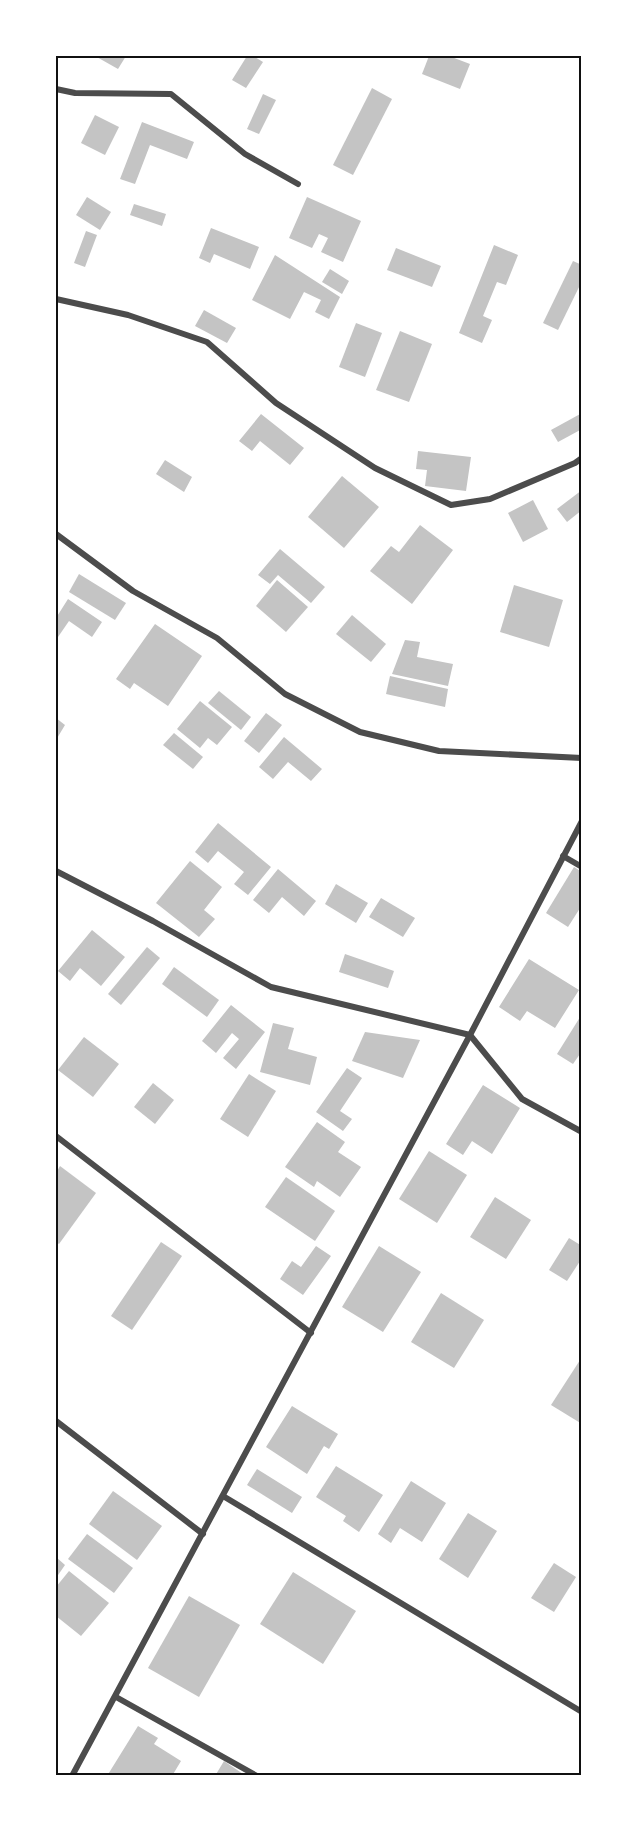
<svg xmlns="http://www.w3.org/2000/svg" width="637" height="1831" font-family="'Libre Baskerville',serif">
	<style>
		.building { fill: #c4c4c4 }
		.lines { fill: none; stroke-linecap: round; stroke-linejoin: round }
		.minor { stroke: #4c4c4c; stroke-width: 6 }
		.neatline { fill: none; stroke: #111; stroke-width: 2 }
	</style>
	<rect width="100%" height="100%" fill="#fff"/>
	<!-- building -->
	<g class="building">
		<polygon points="95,56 126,56 118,69"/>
		<polygon points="247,56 253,56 263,62 246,88 232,80"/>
		<polygon points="429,56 449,56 470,64 460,89 422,74"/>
		<polygon points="372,88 392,99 353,175 333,165"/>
		<polygon points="263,94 276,100 259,134 247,129"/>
		<polygon points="95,115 119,127 105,155 81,143"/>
		<polygon points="142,122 194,142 187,159 150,145 135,184 120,179"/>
		<polygon points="87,197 111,212 100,230 76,215"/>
		<polygon points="307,197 361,221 343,262 321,252 328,238 319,234 312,248 289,238"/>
		<polygon points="134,204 166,214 162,226 130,215"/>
		<polygon points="211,228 259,247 250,269 214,254 210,263 199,258"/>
		<polygon points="86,231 97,235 85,267 74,263"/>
		<polygon points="494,245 518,255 506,285 497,282 483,316 492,320 482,343 459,333"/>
		<polygon points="396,248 441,266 432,287 387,270"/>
		<polygon points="275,255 340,297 329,319 315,312 321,300 304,292 290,319 252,300"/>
		<polygon points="573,261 582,265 582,281 558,330 543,323"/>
		<polygon points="330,269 349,281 342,294 322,282"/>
		<polygon points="204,310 236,328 227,343 195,326"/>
		<polygon points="356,323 382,333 365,377 339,367"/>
		<polygon points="400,331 432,344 409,402 376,390"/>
		<polygon points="582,413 582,429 558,442 551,430"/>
		<polygon points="261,414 304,448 290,465 260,441 252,451 239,441"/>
		<polygon points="418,451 471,457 466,491 425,486 427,470 416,469"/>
		<polygon points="165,460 192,477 184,492 156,474"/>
		<polygon points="342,476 379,507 344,548 308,517"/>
		<polygon points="582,490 582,510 567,522 557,509"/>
		<polygon points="533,500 548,529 523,542 508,513"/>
		<polygon points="420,525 453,550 412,604 370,571 391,546 399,552"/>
		<polygon points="280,549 325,587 311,603 278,575 270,584 258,575"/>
		<polygon points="79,574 126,603 115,620 69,592"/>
		<polygon points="277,580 308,607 286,632 256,606"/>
		<polygon points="514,585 563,600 549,647 500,632"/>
		<polygon points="68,599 102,622 92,637 69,621 58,637 56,636 56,618"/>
		<polygon points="352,615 386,644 371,662 336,634"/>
		<polygon points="155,624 202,656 168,706 134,683 130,689 116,679"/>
		<polygon points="405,640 420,642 417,657 453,664 448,686 392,674"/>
		<polygon points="390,676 448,689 445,707 386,694"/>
		<polygon points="219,691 251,717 241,730 208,703"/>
		<polygon points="200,701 232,727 217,745 208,738 200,748 177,729"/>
		<polygon points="266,713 282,725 259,753 244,741"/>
		<polygon points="56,718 65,725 56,740"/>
		<polygon points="174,733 203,757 193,769 163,745"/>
		<polygon points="284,737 322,769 311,781 288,762 273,779 259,767"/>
		<polygon points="218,823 271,867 248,895 234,884 244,872 218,851 208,863 195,852"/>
		<polygon points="190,861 222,887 204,910 215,919 199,937 156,903"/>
		<polygon points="574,867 582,872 582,905 568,927 546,913"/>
		<polygon points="278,869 316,901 304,916 282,897 269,913 253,900"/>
		<polygon points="336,884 368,903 356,923 325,904"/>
		<polygon points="381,898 415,918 403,937 369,917"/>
		<polygon points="92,930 125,957 101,986 80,968 70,981 58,971"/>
		<polygon points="147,947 160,958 121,1005 108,994"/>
		<polygon points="345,954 394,971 388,988 339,972"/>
		<polygon points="529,959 579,990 555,1028 527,1011 520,1021 499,1007"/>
		<polygon points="174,967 219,1000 207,1017 162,984"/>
		<polygon points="231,1005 265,1032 236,1069 223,1058 239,1039 232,1033 216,1053 202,1041"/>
		<polygon points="582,1014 582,1051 573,1064 557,1054"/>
		<polygon points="273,1023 294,1028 288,1049 317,1057 310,1085 260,1072"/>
		<polygon points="365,1032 420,1040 403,1078 352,1061"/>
		<polygon points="84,1037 119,1064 93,1097 58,1070"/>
		<polygon points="347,1068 362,1078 340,1111 352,1119 343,1131 316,1112"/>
		<polygon points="249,1074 276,1091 248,1137 220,1119"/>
		<polygon points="153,1083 174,1100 155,1124 134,1107"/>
		<polygon points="483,1085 520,1108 492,1154 472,1141 463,1155 446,1144"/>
		<polygon points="317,1122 345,1142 338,1152 361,1167 340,1197 317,1181 314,1187 285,1167"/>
		<polygon points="429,1151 467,1175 437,1223 399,1199"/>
		<polygon points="60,1166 96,1193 59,1244 56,1242 56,1173"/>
		<polygon points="286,1177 335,1211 315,1241 265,1207"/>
		<polygon points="495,1197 531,1220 506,1259 470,1237"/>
		<polygon points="569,1238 582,1246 582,1258 567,1281 549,1270"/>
		<polygon points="161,1242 182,1256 132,1330 111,1316"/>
		<polygon points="316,1246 331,1256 303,1295 280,1279 292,1261 301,1267"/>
		<polygon points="379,1246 421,1272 383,1332 342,1307"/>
		<polygon points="441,1293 484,1320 454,1368 411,1342"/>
		<polygon points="582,1357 582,1424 551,1405"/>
		<polygon points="292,1406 338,1434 329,1449 324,1446 307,1474 266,1447"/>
		<polygon points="336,1466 383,1495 359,1532 343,1521 346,1516 316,1497"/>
		<polygon points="257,1469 302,1497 292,1513 247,1485"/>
		<polygon points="411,1481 446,1503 422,1542 400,1528 391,1543 378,1534"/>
		<polygon points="113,1491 162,1526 137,1560 89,1524"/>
		<polygon points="468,1513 497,1531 468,1578 439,1559"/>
		<polygon points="87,1534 133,1568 114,1593 68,1559"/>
		<polygon points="56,1557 65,1565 56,1578"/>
		<polygon points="554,1563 576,1577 554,1612 531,1598"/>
		<polygon points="69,1571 109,1603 81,1636 56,1616 56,1587"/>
		<polygon points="293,1572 356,1611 323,1664 260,1624"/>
		<polygon points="189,1596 240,1625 199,1697 148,1668"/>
		<polygon points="138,1726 158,1738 154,1744 181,1761 172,1776 107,1776"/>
		<polygon points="224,1761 246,1776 215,1776"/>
	</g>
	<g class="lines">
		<!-- minor -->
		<g class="minor">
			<polyline points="56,89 75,93 171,94 245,154 298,184"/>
			<polyline points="56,299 128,315 207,342 276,403 375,468 451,505 490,499 575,463 582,458"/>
			<polyline points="56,534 133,591 217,638 285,694 360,732 439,751 582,758"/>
			<polyline points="563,856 582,867"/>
			<polyline points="56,871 153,921 271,987 470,1035 522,1099 582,1132"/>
			<polyline points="56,1136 311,1333"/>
			<polyline points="56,1421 203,1534"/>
			<polyline points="223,1496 582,1712"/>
			<polyline points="116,1697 257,1776"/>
			<polyline points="72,1776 470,1035 582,821"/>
		</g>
	</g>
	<!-- border -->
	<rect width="637" height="1831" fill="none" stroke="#ffffff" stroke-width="114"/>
	<rect x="57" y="57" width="523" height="1717" class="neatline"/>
</svg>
